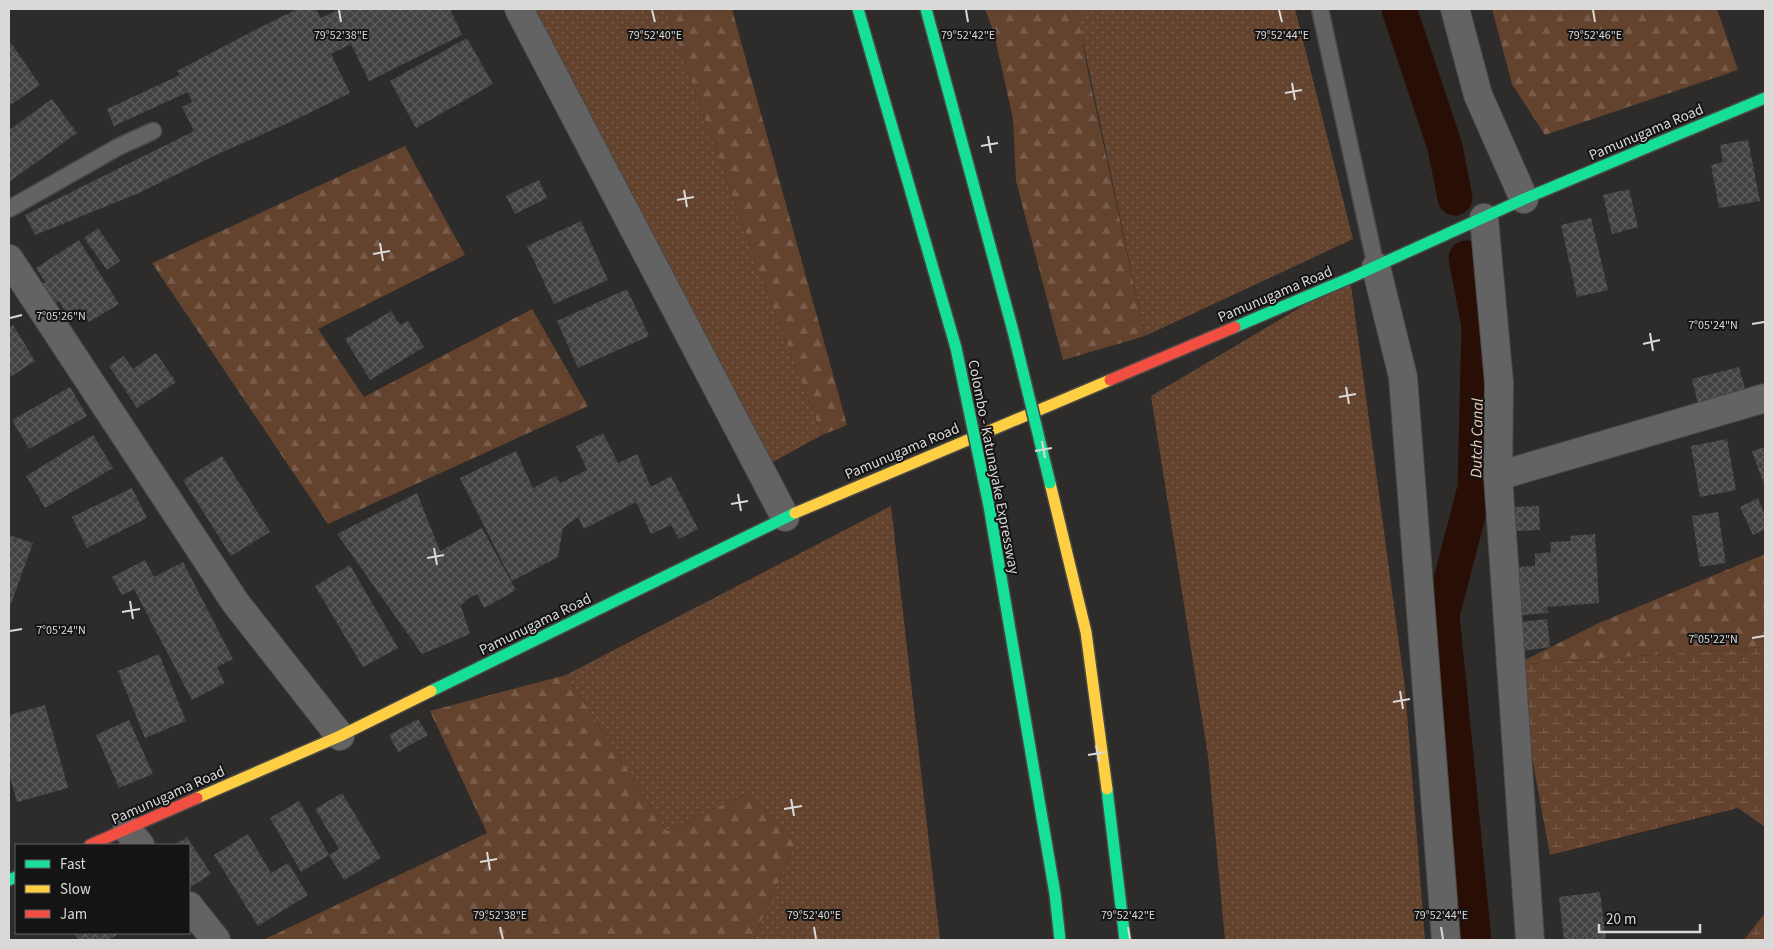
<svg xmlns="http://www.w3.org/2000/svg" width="1774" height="949" font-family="'Source Sans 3',sans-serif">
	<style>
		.grass { fill: url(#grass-dots) }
		.forest { fill: url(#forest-firs) }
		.wetland { fill: url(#wetland-marsh) }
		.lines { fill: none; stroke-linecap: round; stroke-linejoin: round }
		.canal { stroke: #280e04; stroke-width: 35 }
		.building { fill: url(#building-cross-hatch) }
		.lane-casing { stroke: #494847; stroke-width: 19 }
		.street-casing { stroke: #494847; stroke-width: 30 }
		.fast-casing { stroke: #494847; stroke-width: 14 }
		.slow-casing { stroke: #494847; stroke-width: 14 }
		.jam-casing { stroke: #494847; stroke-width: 14 }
		.lane { stroke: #646363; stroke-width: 16 }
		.street { stroke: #646363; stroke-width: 28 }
		.fast { stroke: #16e098; stroke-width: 11 }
		.slow { stroke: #ffcf43; stroke-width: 11 }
		.jam { stroke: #f24e42; stroke-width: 11 }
		.fast-bridge-casing { stroke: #494847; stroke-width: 14; stroke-linecap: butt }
		.fast-bridge { stroke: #16e098; stroke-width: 11 }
		.ticks { fill: none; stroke: #dbd9d8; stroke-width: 2 }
		.labels { text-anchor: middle; stroke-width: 4; stroke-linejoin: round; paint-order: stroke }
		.street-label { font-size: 15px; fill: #dbd9d8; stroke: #151414 }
		.water-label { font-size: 16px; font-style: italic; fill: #f7cbb1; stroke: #151414 }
		.ticks-label { font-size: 12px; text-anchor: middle; fill: #dbd9d8; stroke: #151414; stroke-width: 4; stroke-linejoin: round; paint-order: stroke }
	</style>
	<defs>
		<pattern id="grass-dots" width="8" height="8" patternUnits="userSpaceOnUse" patternTransform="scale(1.25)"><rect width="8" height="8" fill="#63422e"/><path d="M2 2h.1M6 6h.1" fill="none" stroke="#795d4c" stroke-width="1.8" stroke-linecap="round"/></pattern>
		<pattern id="forest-firs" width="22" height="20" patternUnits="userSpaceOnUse" patternTransform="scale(1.25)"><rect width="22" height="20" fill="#63422e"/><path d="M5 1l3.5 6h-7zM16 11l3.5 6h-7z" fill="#795d4c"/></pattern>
		<pattern id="wetland-marsh" width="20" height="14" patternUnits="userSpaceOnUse" patternTransform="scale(1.25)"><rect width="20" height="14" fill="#63422e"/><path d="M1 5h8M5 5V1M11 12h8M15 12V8" fill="none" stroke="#795d4c"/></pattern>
		<pattern id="building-cross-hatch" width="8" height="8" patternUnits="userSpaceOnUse" patternTransform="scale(1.25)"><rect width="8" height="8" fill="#434241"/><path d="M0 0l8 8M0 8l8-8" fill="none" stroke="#5e5d5c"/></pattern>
	</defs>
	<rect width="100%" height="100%" fill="#2d2c2b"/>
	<!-- grass -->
	<g class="grass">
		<polygon points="533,9 666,9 758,268 822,435 771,463 602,137"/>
		<polygon points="1097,9 1295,9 1353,239 1145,336 1077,13"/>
		<polygon points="1350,278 1405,688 1425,940 1225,940 1208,756 1151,396"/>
		<polygon points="891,506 940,940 753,940 796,842 748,793 667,831 566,675"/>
	</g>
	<!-- forest -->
	<g class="forest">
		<polygon points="666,9 732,9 847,425 822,435 758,268"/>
		<polygon points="985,9 1097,9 1078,14 1088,72 1145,336 1063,360 1016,181 1013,119 994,33"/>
		<polygon points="1492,9 1717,9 1738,70 1545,135 1512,84"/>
		<polygon points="405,146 465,255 318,329 364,397 532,309 588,406 328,524 152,263"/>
		<polygon points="1765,554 1765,647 1515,665 1599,623"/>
		<polygon points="566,675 667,831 748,793 796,842 753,940 263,940 487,833 430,711"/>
	</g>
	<!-- wetland -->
	<g class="wetland">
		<polygon points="1765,647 1765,827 1738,808 1550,855 1515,665"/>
		<polygon points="1765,913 1765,940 1744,940"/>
	</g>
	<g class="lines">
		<!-- canal -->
		<g class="canal">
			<polyline points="1399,9 1445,147 1455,198"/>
			<polyline points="1466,258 1479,326 1475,488 1442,615 1474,940"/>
		</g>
	</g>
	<!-- building -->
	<g class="building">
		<polygon points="297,9 316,9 321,18 340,9 450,9 462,35 369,81 351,44 331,54 350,93 299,118 218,154 139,193 35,235 25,215 194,131 182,107 192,102 188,92 114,126 107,109 180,75 177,71 255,30"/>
		<polygon points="467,38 493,84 416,128 390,81"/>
		<polygon points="11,43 40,85 9,106 9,44"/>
		<polygon points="52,99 77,133 9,182 9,130"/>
		<polygon points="1748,140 1760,201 1719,208 1711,165 1723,162 1720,145"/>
		<polygon points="539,180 547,198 515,214 506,196"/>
		<polygon points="1629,189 1638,227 1612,234 1603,195"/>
		<polygon points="1591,218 1608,290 1577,297 1561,225"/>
		<polygon points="581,221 608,280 554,304 527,246"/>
		<polygon points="98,228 120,261 107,270 84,238"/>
		<polygon points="79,240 119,304 89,322 80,308 68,316 59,301 51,306 39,286 45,282 36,268"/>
		<polygon points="627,289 649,336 578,368 557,321"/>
		<polygon points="391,311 400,325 408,321 424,347 370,380 345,339"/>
		<polygon points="13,325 35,361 9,378 9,327"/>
		<polygon points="156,353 176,382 137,408 109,366 124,356 133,369"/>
		<polygon points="1739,367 1747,396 1699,408 1692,379"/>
		<polygon points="70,387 87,416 29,449 12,420"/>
		<polygon points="603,433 618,463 637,454 651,487 671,476 698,529 679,539 671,525 651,534 636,502 584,529 578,517 563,528 558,557 512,581 460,478 516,451 533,488 556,476 560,483 587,470 576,446"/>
		<polygon points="93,435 113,468 45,508 26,476"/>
		<polygon points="1727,439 1736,490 1700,497 1691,446"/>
		<polygon points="1765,447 1765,487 1752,451"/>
		<polygon points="222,456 270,532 231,556 183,480"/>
		<polygon points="132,488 147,518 87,548 72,517"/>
		<polygon points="417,493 440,551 482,528 516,590 484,608 477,594 466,600 461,606 470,634 422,654 337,534"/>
		<polygon points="1758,498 1765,515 1765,529 1753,535 1740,507"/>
		<polygon points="1539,506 1540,530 1516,531 1515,507"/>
		<polygon points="1718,512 1726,563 1700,567 1692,516"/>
		<polygon points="1595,534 1599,603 1547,607 1548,613 1521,615 1518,567 1535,566 1535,554 1551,552 1550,542 1571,541 1570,536"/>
		<polygon points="9,535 33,543 9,609"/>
		<polygon points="145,560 154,577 183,562 233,659 217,667 225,683 192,700 134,589 122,595 112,577"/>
		<polygon points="350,565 398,648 363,667 315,586"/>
		<polygon points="1547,619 1550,647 1523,651 1520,622"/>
		<polygon points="159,654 186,721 145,738 118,671"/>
		<polygon points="45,705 68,788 17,802 9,774 9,715"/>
		<polygon points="418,719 428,735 398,752 389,735"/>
		<polygon points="129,720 153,774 119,788 96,735"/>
		<polygon points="342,793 381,858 344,880 329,855 301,872 270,818 299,801 329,855 339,849 315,809"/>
		<polygon points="248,834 271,873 288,863 308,895 258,926 214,855"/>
		<polygon points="187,837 211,874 189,888 189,845 174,845"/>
		<polygon points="1600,892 1606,940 1564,940 1559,897"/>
		<polygon points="74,933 120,933 108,940 79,940"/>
	</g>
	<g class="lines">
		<!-- lane casing -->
		<g class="lane-casing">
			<g id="lane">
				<polyline points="1320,9 1376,267"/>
				<polyline points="9,209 118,147 153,131"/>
			</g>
		</g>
		<!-- street casing -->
		<g class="street-casing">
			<g id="street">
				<polyline points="519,9 785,517"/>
				<polyline points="1455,9 1478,95 1524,199"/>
				<polyline points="1484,218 1499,383 1498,476 1530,940"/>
				<polyline points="9,259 235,602 340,736"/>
				<polyline points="1376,267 1403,377 1446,940"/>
				<polyline points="1498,476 1765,398"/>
				<polyline points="127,829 140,845"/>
				<polyline points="189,906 216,940"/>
			</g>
		</g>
		<!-- fast casing -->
		<g class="fast-casing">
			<g id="fast">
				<polyline points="858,9 956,348"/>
				<polyline points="926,9 1013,331"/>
				<polyline points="1235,327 1350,278 1524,199 1765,98"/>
				<polyline points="989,506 1055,894 1060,940"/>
				<polyline points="431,691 795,513"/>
				<polyline points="1107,789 1125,940"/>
				<polyline points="9,880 16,877"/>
			</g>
		</g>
		<!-- slow casing -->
		<g class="slow-casing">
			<g id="slow">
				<polyline points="1050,483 1086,632 1107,789"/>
				<polyline points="795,513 1110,380"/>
				<polyline points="197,798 340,736 431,691"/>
			</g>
		</g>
		<!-- jam casing -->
		<g class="jam-casing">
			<g id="jam">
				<polyline points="1110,380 1235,327"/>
				<polyline points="90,845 197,798"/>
			</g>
		</g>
		<!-- lane -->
		<use href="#lane" class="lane"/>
		<!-- street -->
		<use href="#street" class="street"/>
		<!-- fast -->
		<use href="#fast" class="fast"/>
		<!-- slow -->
		<use href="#slow" class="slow"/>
		<!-- jam -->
		<use href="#jam" class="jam"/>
		<!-- fast-bridge casing -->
		<g class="fast-bridge-casing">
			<g id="fast-bridge">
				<polyline points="1013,331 1050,483"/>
				<polyline points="956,348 989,506"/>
			</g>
		</g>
		<!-- fast-bridge -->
		<use href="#fast-bridge" class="fast-bridge"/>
	</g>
	<!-- ticks -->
	<path class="ticks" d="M339,10L341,22M652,10L655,22M966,10L968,22M1279,10L1282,22M1593,10L1595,22M1292,83L1295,100M1285,93L1302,90M988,136L991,153M981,146L998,143M684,190L687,207M677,200L694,197M380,243L383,261M373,254L390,251M10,318L22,315M1752,324L1764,322M1650,333L1653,351M1643,344L1660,340M1346,387L1349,404M1339,397L1356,394M1042,441L1045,458M1035,451L1052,448M738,494L741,511M731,504L748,501M434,548L437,565M427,558L444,555M130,601L133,619M122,612L140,609M10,631L22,629M1752,638L1764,636M1400,691L1403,709M1393,702L1410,699M1096,745L1099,762M1088,755L1106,752M791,799L794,816M784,809L802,806M487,852L490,870M480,862L497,859M500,927L503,939M814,927L816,939M1128,927L1130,939M1441,927L1443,939"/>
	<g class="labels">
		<!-- street labels -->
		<g class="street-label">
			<text transform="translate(1646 132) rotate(-23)" y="5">Pamunugama Road</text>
			<text transform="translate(1275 294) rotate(-23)" y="5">Pamunugama Road</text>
			<text transform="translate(902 451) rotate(-23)" y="5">Pamunugama Road</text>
			<text transform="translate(994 467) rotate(79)" y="5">Colombo - Katunayake Expressway</text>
			<text transform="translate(535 624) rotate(-26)" y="5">Pamunugama Road</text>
			<text transform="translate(168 795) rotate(-24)" y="5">Pamunugama Road</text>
		</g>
		<!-- water labels -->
		<g class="water-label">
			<text transform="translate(1476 438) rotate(-89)" y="6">Dutch Canal</text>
		</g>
	</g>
	<g class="ticks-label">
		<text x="341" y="39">79°52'38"E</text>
		<text x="655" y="39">79°52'40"E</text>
		<text x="968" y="39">79°52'42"E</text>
		<text x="1282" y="39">79°52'44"E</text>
		<text x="1595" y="39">79°52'46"E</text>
		<text x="61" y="320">7°05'26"N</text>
		<text x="1713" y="329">7°05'24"N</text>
		<text x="61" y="634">7°05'24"N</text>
		<text x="1713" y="643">7°05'22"N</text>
		<text x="500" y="919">79°52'38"E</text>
		<text x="814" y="919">79°52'40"E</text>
		<text x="1128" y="919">79°52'42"E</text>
		<text x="1441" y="919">79°52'44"E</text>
	</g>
	<!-- border -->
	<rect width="1774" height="949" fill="none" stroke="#dbd9d8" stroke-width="20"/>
	<!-- legend -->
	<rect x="15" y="844" width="175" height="90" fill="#151414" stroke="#646362"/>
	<rect x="25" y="860" width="25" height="8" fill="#16e098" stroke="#646362"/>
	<text x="60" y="869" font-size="15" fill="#dbd9d8">Fast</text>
	<rect x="25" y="885" width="25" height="8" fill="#ffcf43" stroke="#646362"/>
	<text x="60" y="894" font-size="15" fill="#dbd9d8">Slow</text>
	<rect x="25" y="910" width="25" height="8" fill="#f24e42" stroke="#646362"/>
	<text x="60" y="919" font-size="15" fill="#dbd9d8">Jam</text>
	<!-- scale -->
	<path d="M1599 924v8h101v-8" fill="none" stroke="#dbd9d8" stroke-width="2.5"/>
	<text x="1606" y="924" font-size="15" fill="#dbd9d8" stroke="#151414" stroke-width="4" paint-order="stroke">20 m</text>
</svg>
